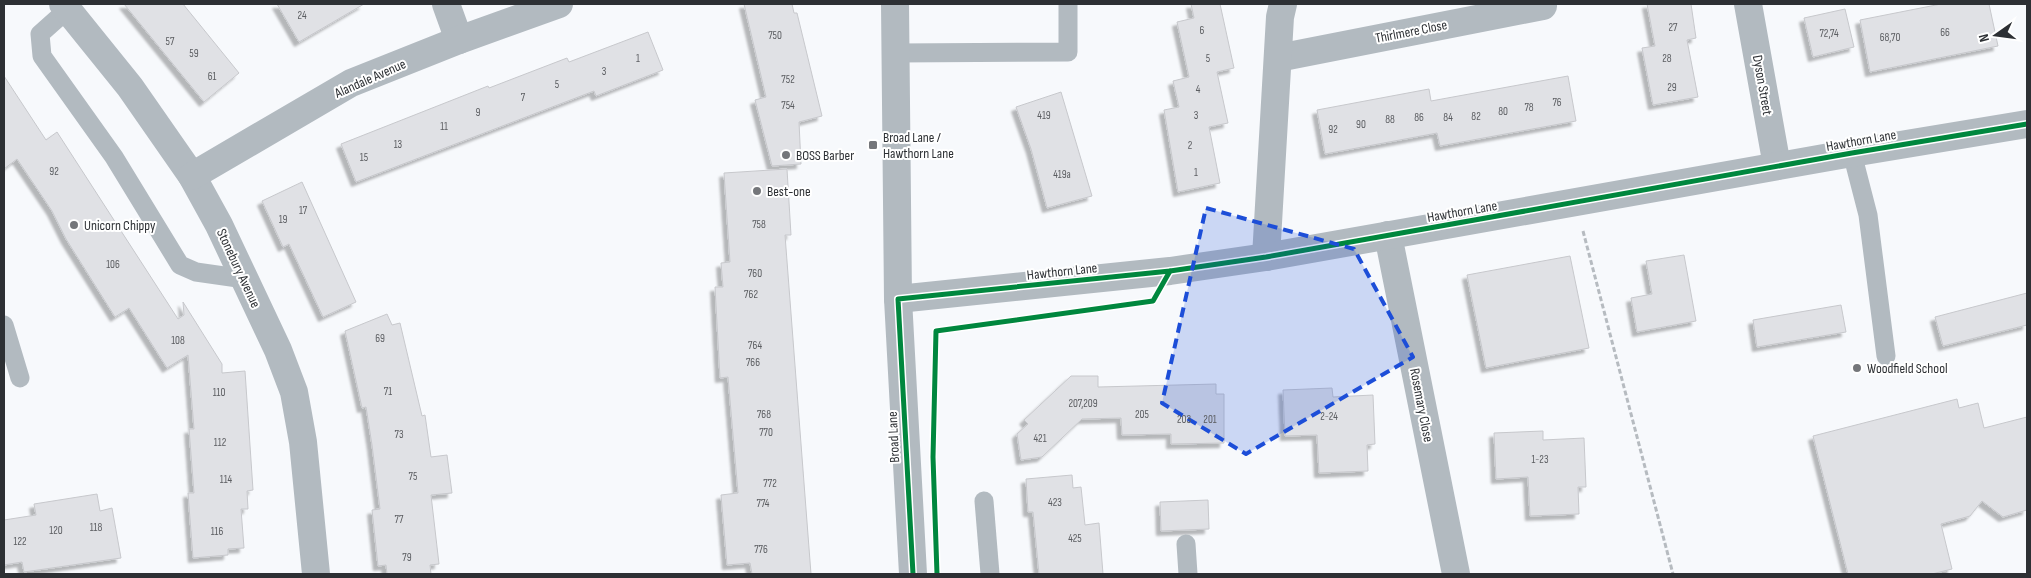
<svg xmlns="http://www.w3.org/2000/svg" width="2031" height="578" font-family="'Sofia Sans Condensed',sans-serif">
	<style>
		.building { fill: #e0e1e5; stroke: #c7c8cc; filter: url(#shadow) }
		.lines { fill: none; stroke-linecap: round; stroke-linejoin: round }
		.path { stroke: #b6bbc0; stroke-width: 3; stroke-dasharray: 5 2.5; stroke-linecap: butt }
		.service { stroke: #b2bac0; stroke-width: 19 }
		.minor { stroke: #b2bac0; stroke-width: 28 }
		.tertiary { stroke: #b2bac0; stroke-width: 28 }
		.cycleway-casing { stroke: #fff; stroke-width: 8 }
		.cycleway { stroke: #00873e; stroke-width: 5 }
		.marked { fill: #1d4ed8; fill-opacity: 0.2; stroke: #1d4ed8; stroke-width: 4; stroke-dasharray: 10 6; stroke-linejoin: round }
		.poi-dot { fill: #74767a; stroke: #fff; stroke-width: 2 }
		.labels { text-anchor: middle; stroke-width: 4; stroke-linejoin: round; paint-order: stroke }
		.number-label { font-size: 11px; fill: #5b5d61 }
		.street-label { font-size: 14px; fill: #2d3034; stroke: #fff }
		.poi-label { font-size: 14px; fill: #2d3034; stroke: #fff; text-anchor: start }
	</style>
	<defs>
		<filter id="shadow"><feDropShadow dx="-4.5" dy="4.5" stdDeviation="1" flood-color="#0004"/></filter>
	</defs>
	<rect width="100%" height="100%" fill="#f7f9fc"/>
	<!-- building -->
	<g class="building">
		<polygon points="124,4 183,4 239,73 204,102"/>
		<polygon points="277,4 364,4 299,42"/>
		<polygon points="744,4 792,4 794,13 797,13 822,116 799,122 801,164 772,166 755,100 766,97"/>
		<polygon points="1191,4 1220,4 1234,68 1217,72 1228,123 1209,127 1220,183 1178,192 1164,110 1179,107 1173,81 1189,77 1177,22 1194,18"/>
		<polygon points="1647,4 1691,4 1696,38 1687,40 1698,97 1653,105 1642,48 1655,46"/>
		<polygon points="1941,4 1989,4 1998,46 1870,72 1860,20"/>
		<polygon points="1845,9 1854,47 1813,57 1804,18"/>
		<polygon points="648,32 663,70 596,96 594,91 356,182 341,144 488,86 489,88 567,58 569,62"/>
		<polygon points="4,76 46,140 57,132 178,319 184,315 183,302 222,364 222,373 245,371 253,490 247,491 248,509 241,509 244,548 228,549 228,555 193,558 188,493 194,493 189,429 194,429 188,355 167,368 129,308 115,317 66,239 52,211 17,159 4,169"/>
		<polygon points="1568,76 1576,121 1440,146 1437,133 1325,154 1317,110 1429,89 1431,101"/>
		<polygon points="1061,92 1092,196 1047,208 1031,149 1016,107"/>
		<polygon points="787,169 791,235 785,235 811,574 752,574 750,563 727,565 721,495 738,493 728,377 720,378 715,287 723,287 721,263 730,262 724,173"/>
		<polygon points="302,182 356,302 323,317 289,244 283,247 262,201"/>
		<polygon points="1684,255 1696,321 1637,332 1631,298 1652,294 1646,261"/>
		<polygon points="1570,256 1589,348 1486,368 1467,275"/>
		<polygon points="2027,293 2027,325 1943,346 1935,317"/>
		<polygon points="1841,305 1846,332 1757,347 1753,320"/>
		<polygon points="387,314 392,325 400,323 422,416 425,415 431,457 447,455 452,493 431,495 439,564 430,565 431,574 387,574 386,565 378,566 372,510 380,509 372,445 366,407 362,408 345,331"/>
		<polygon points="1071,376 1098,376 1098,387 1216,384 1216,394 1224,394 1224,443 1171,444 1171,434 1122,435 1121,418 1082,419 1042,457 1021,460 1017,434 1028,424 1024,420"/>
		<polygon points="1332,388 1333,397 1373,395 1375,444 1367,445 1368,471 1319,473 1317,435 1285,436 1283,390"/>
		<polygon points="1957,399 1959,408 1978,403 1984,428 2027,417 2027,510 2003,517 1982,501 1970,516 1941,524 1952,569 1932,574 1848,574 1813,436"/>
		<polygon points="1543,431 1543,440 1584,438 1586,487 1578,487 1579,514 1530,516 1528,477 1496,479 1494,433"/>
		<polygon points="1072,475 1073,488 1081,487 1085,525 1099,523 1103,574 1039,574 1033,512 1028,512 1026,479"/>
		<polygon points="97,494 100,511 112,508 121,558 24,572 22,562 4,565 4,520 36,515 34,504"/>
		<polygon points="1208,500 1209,529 1161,531 1160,502"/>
	</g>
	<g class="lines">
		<!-- path -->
		<polyline class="path" points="1583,231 1673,574"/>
		<!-- service -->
		<g class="service">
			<polyline points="68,9 40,34 42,56 114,157 180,265 196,272 245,279"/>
			<polyline points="896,53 1068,52 1068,4"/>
			<polyline points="1852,153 1868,215 1886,356"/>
			<polyline points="4,325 20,378"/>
			<polyline points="984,501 990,574"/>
			<polyline points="1186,544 1188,574"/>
		</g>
		<!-- minor -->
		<g class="minor">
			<polyline points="63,4 130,87 192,176 219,225 278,350 294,392 303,442 316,574"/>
			<polyline points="446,4 459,40"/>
			<polyline points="1748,4 1777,166"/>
			<polyline points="1278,58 1543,6 1542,4"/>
			<polyline points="192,176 351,83 459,40 559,4"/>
			<polyline points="1388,235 1456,574"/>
			<polyline points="1266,257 1280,17 1283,4"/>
			<polyline points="898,299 1170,271 1266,257 1852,153 2027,124"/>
		</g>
		<!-- tertiary -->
		<polyline class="tertiary" points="895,4 898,299 913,574"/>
		<!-- cycleway casing -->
		<g class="cycleway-casing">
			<g id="cycleway">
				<polyline points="913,574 898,299 1170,271 1266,257 1852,153 2027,124"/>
				<polyline points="937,574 933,457 936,331 1153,301 1170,271"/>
			</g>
		</g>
		<!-- cycleway -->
		<use href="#cycleway" class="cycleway"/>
	</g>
	<!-- marked area -->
	<path class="marked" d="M1206,208L1354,249L1413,357L1246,454L1162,403Z"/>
	<!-- markers -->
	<g class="poi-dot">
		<rect x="868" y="140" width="10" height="10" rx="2.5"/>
		<circle cx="786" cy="155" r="5"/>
		<circle cx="757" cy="191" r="5"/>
		<circle cx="74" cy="225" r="5"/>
		<circle cx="1857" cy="368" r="5"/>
	</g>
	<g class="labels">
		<!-- number labels -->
		<g class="number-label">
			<text x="302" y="19">24</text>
			<text x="1673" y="31">27</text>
			<text x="1202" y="34">6</text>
			<text x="1945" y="36">66</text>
			<text x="1829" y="37">72,74</text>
			<text x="775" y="39">750</text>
			<text x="1890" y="41">68,70</text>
			<text x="170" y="45">57</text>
			<text x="194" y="57">59</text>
			<text x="638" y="62">1</text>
			<text x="1208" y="62">5</text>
			<text x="1667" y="62">28</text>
			<text x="604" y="75">3</text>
			<text x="212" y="80">61</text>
			<text x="788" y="83">752</text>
			<text x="557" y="88">5</text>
			<text x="1672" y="91">29</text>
			<text x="1198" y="93">4</text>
			<text x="523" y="101">7</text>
			<text x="1557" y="106">76</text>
			<text x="788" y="109">754</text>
			<text x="1529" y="111">78</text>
			<text x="1503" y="115">80</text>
			<text x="478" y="116">9</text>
			<text x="1044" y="119">419</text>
			<text x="1196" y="119">3</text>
			<text x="1476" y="120">82</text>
			<text x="1419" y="121">86</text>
			<text x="1448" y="121">84</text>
			<text x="1390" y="123">88</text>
			<text x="1361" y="128">90</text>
			<text x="444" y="130">11</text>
			<text x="1333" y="133">92</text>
			<text x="398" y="148">13</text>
			<text x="1190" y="149">2</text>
			<text x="364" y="161">15</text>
			<text x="54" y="175">92</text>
			<text x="1196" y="176">1</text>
			<text x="1062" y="178">419a</text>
			<text x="303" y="214">17</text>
			<text x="283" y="223">19</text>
			<text x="759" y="228">758</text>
			<text x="113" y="268">106</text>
			<text x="755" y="277">760</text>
			<text x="751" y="298">762</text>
			<text x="380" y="342">69</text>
			<text x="178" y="344">108</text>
			<text x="755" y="349">764</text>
			<text x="753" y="366">766</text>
			<text x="388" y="395">71</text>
			<text x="219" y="396">110</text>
			<text x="1083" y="407">207,209</text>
			<text x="764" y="418">768</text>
			<text x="1142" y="418">205</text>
			<text x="1329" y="420">2-24</text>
			<text x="1184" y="423">203</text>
			<text x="1210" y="423">201</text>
			<text x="766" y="436">770</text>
			<text x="399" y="438">73</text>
			<text x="1040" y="442">421</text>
			<text x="220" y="446">112</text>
			<text x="1540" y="463">1-23</text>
			<text x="413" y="480">75</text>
			<text x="226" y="483">114</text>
			<text x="770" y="487">772</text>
			<text x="1055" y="506">423</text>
			<text x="763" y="507">774</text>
			<text x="399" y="523">77</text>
			<text x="96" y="531">118</text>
			<text x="56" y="534">120</text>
			<text x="217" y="535">116</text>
			<text x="1075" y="542">425</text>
			<text x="20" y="545">122</text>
			<text x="761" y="553">776</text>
			<text x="407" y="561">79</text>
		</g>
		<!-- street labels -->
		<g class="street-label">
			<text transform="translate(1411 31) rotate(-11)" y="5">Thirlmere Close</text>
			<text transform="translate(370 78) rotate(-24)" y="5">Alandale Avenue</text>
			<text transform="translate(1763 85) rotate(80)" y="5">Dyson Street</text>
			<text transform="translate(1861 140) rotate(-10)" y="5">Hawthorn Lane</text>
			<text transform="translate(1462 211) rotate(-10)" y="5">Hawthorn Lane</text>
			<text transform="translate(239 268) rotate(65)" y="5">Stonebury Avenue</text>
			<text transform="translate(1062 271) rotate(-6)" y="5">Hawthorn Lane</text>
			<text transform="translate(1422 405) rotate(79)" y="5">Rosemary Close</text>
			<text transform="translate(893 437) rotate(-93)" y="5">Broad Lane</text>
		</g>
		<!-- poi labels -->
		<g class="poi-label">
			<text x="883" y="142">Broad Lane /<tspan x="883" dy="16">Hawthorn Lane</tspan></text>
			<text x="796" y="160">BOSS Barber</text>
			<text x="767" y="196">Best-one</text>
			<text x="84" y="230">Unicorn Chippy</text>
			<text x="1867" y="373">Woodfield School</text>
		</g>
	</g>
	<!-- border -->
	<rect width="2031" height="578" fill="none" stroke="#2d3034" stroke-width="10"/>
	<!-- north arrow -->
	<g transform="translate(1996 35) rotate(256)" stroke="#ffffff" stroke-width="4" paint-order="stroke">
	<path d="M0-4L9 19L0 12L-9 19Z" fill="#2d3034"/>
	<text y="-8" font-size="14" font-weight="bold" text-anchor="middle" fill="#2d3034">N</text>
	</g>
</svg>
